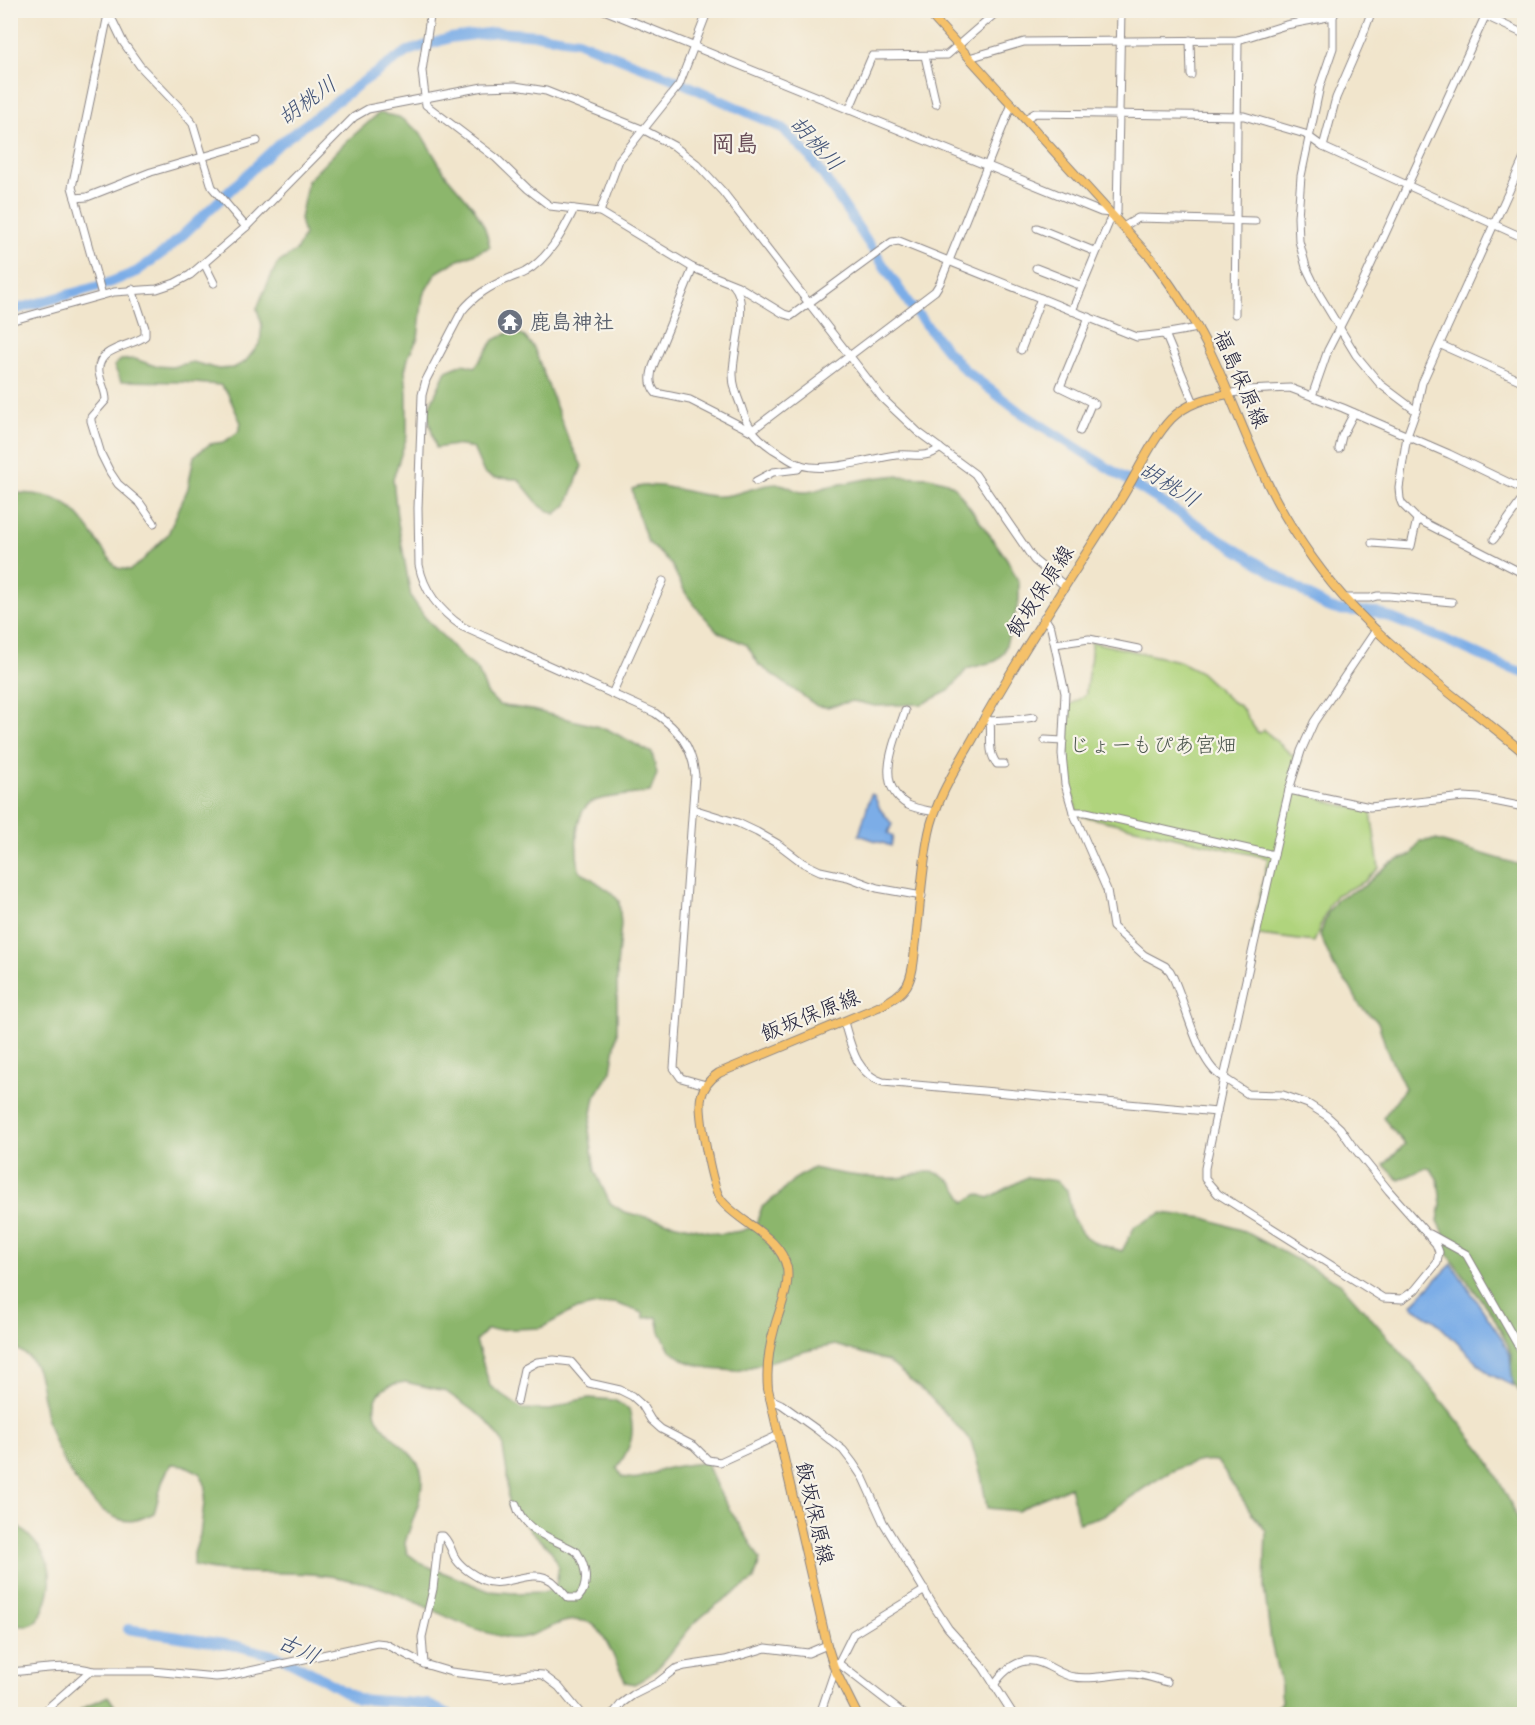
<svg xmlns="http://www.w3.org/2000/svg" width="1535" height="1725" font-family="Pangolin,'Klee One',sans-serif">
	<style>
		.green { fill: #b0d47d; stroke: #697b5c; stroke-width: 1.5 }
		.forest { fill: #8cb66c; stroke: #576c54; stroke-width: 1.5; fill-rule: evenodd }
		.water { fill: #7cade7; stroke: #4f6891; stroke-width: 1.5 }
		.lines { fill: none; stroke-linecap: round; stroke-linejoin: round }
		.river { stroke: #7cade7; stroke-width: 10 }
		.minor-casing { stroke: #8a8484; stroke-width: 9 }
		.major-casing { stroke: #8a8484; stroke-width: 10 }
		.minor { stroke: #fff; stroke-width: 7 }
		.major { stroke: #f5c16b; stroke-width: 8 }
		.labels { text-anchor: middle; stroke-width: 4.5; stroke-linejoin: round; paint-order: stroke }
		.worship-label { font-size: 21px; font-weight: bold; fill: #5b616d; stroke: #f7f3e8; text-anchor: start }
		.street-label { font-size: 21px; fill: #22223b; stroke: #f7f3e8 }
		.park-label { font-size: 21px; fill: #4d574f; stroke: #f7f3e8 }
		.water-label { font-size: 22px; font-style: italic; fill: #425377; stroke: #f7f3e8 }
		.quarter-label { font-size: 24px; font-weight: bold; fill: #674c57; stroke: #f7f3e8 }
	</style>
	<rect width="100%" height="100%" fill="#f7f3e8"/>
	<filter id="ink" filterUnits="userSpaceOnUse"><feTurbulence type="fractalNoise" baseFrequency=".0167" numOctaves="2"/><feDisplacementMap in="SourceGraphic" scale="12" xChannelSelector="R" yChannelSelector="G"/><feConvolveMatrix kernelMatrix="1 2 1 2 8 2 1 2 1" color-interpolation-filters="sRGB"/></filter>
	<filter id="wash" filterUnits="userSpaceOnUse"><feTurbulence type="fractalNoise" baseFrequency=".008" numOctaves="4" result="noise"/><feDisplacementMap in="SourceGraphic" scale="24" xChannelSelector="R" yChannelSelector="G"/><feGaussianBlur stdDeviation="1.35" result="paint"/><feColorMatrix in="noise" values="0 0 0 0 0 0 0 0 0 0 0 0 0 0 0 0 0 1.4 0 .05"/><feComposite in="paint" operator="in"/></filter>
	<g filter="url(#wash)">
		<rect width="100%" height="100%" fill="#f1e5cc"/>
		<!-- green -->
		<path class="green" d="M1091,642L1179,661L1199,671L1230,700L1241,707L1257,732L1260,733L1264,730L1292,755L1302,760L1294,788L1333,803L1371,812L1379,868L1364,882L1336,895L1329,905L1314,942L1252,934L1268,858L1078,815C1065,776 1067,746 1069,706L1086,694C1086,676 1093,660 1091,642Z"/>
		<!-- forest -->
		<g class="forest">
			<path d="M379,113L399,117L420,132L446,175L474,208L485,228L490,247L454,262L436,273L423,295L418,338L409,355L405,370L407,393V436L393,479L397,517L411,597L424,616L462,657L478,670L487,693L499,705L532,710L607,729L652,753L657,774L650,792C633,795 608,796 594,801C572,810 576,852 579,870L611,892L619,901L621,924L617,967V1034L611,1071L595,1097L589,1130L595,1171L610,1203L624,1212L720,1234L741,1231L755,1226L762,1207L778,1195L793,1180L813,1168C840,1174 868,1179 896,1178C910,1178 923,1169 937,1173C951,1177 958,1190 965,1202L978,1194L989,1198L1027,1177L1057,1181L1067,1190L1073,1219L1083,1235L1095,1243L1122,1251L1135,1226L1162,1213L1205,1218L1244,1231L1340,1283L1411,1363L1485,1454L1511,1504L1524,1539V1714H1271L1281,1702V1686L1271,1642L1264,1586L1266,1531L1251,1512L1217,1461C1180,1455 1136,1496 1106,1514C1098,1518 1088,1520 1079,1523L1070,1487L1038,1500L1018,1511L987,1508L981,1475L971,1441L930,1397L888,1361L835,1345L806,1351L737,1371L709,1369L686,1361L670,1350L660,1332L657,1317L644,1318L643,1313L615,1303L592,1306L572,1311L541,1328L486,1330L476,1341L490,1386L522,1409L551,1410L574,1401L589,1398L614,1400L629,1409C636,1435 631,1447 617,1468L622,1477C639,1481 643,1476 659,1471C673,1465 691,1465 707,1462C718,1499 743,1526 760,1560L754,1580C732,1594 708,1609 690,1628C671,1650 662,1671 634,1684L626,1682C616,1666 605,1627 588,1622C559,1613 537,1642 509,1638C457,1629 413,1594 361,1582C345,1579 328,1575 312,1574C272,1571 233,1576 194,1566V1553L200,1535L206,1487L200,1473L184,1465L172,1464C160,1478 160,1496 154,1513C143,1518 131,1524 119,1519C86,1508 55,1452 47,1420C42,1403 43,1382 35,1366C30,1356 19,1350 11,1345L10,493C81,492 78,521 117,568L130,570L141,562L168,534L188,488L194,456L210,444L224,442L238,432L241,423L227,392L220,385L181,382L121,381L114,366L121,360L135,359L155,366L172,367L193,362L218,369L233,368L245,362L260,343L262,325L257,309L262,296L277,264L296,251L304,235L300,219L308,180L346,142ZM405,1382L445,1391L485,1419L502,1441L507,1473L508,1507L552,1552L558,1567L557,1582L552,1589L545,1592L514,1593L489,1591L422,1564L407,1553L405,1543C411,1522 426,1494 421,1471C415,1447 366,1428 376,1400C381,1387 391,1384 405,1382Z"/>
			<polygon points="510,332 523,335 534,348 568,438 582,466 567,505 555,514 540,506 518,479 494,478 484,473 473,448 455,445 436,448 427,412 446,371 463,364 475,367 494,340"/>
			<path d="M890,476L929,477L947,482L955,487L1007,559L1019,583V601L1004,652L996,661L967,669L949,691L922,704L875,706L853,701L827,707L817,706L759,665L747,645L718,632L696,607L685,592L671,564L648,542L637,512L632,489C659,479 687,494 714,496C736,498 756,484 777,484C787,483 794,492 803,492C810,493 819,489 826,487C847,483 868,478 890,476Z"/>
			<polygon points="1436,840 1524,866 1524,1399 1509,1376 1512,1359 1508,1345 1493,1316 1447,1253 1443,1231 1438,1221 1441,1204 1438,1180 1431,1169 1426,1168 1399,1180 1384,1165 1405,1144 1383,1118 1405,1088 1387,1051 1378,1022 1360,1006 1350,987 1335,969 1320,935 1328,912 1338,898 1364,886 1389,864 1411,855 1420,841"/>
			<path d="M10,1519C49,1551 63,1573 38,1621L26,1626L11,1625Z"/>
			<polygon points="108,1696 120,1714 78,1714 81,1709"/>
		</g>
		<!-- water -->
		<g class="water">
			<polygon points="871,794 874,795 880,809 892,824 888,833 893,836 891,846 859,835"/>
			<polygon points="1452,1264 1501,1337 1510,1356 1513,1386 1489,1374 1435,1321 1414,1308 1412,1304"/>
		</g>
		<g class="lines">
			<!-- river -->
			<g class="river">
				<polyline points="10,311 106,284 136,272 168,249 279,144 364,81 408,51 450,38 496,32 539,35 577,41 676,80 782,128 808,154 823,175 910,305 948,352 966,371 1017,410 1327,607 1337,610 1376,612 1446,640 1501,665 1524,673"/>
				<polyline points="128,1629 237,1646 281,1657 316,1675 357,1699 427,1704 449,1714"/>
			</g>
		</g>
	</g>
	<g filter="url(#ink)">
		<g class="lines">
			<!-- minor casing -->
			<g class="minor-casing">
				<g id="minor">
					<polyline points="415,10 418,10"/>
					<polyline points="431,10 422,71 426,105 496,158 528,189 550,206 600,212 693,268 738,286 784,314 791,316 892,242 899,241 1137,337 1163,334 1166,336 1194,403"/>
					<polyline points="604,10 1101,212 1110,213"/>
					<polyline points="1337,10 1333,16 1333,48 1320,86 1301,176 1298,217 1299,241 1306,267 1319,294 1356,355 1380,384 1416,411"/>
					<polyline points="1473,10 1524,34"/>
					<polyline points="110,15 123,42 140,66 180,108 193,124 212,187 246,227"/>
					<polyline points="1190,40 1191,75"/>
					<polyline points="925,56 936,104"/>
					<polyline points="969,58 1024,42 1238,40 1286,25 1333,16"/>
					<polyline points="849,110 872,56 947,55 999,10"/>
					<polyline points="1025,119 1035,113 1244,116 1305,134 1323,147 1524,238"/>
					<polyline points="1323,147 1336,98 1362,38 1372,10"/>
					<polyline points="1524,158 1422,383 1416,411 1407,436 1403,461 1399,488 1400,499 1402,504 1417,519 1524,574"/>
					<polyline points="75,198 87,197 151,172 257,141"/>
					<path d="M574,209C563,232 548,259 525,272C520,275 514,276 508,279C489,286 475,295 462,311L426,380L422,395L418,508L419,565C424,592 441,612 463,627L655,713C678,729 692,746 695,775L674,1068L681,1078L706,1085"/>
					<polyline points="600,212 619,160 679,85 708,10"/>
					<polyline points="1115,217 1117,213 1121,10"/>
					<polyline points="1123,227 1138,218 1255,221"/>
					<polyline points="1037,228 1096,252"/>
					<polyline points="204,263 214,283"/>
					<path d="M693,268L654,364C650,374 649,385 656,393L690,400L751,431L935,291L940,283L1012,104"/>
					<polyline points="1036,268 1082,286"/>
					<path d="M734,286C750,303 732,352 733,375C733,386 737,396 741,406C747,426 755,437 773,449C782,454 791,462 801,465C828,473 868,459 896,455C912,453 926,460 940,448"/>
					<path d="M132,289L145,328V336C132,347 96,347 99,372C100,382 106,390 106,400L91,417V421L101,454L110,472L118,484L140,503L154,523"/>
					<polyline points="102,295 72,187 109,10"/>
					<polyline points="1072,311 1112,215"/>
					<polyline points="1235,314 1238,40"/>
					<polyline points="1089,317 1060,387 1095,404"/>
					<polyline points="10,321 114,292 157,289 175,283 190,275 246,227 354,117 368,109 483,87 515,86 546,91 644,130 674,146 697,164 723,192 883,399 918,432 975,474 1034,560 1065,586"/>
					<polyline points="1163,334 1198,328"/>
					<polyline points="1441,345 1524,382"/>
					<polyline points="1021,350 1041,298"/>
					<polyline points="1228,394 1247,390 1290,388 1343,408 1449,454 1524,490"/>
					<polyline points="1312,396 1328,350 1363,282 1488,10"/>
					<polyline points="1080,431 1092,402"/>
					<polyline points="1339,449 1342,436 1354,413"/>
					<polyline points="756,481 773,472 798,469 801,465"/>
					<polyline points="1494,539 1524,497"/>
					<polyline points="1372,543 1411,546 1417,519"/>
					<polyline points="1345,598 1370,598 1377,596 1389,596 1452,602"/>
					<path d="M1044,617L1051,628L1065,693L1062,754L1065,784L1073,812L1107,890L1113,927L1144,955L1165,966L1170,971C1185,997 1197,1066 1224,1078L1205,1168V1179L1218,1194L1383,1298L1402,1299L1415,1290L1437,1263L1439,1252L1436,1244L1389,1191L1351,1144L1340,1128L1327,1116L1308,1104L1283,1095L1248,1094L1224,1078L1274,855L1289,790L1301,751L1314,722L1376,630"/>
					<polyline points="1055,644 1089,639 1138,649"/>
					<polyline points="612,694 663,581"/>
					<path d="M905,711C896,740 872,784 908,805C916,809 926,810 935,812"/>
					<path d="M985,716L990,722C992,736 987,752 997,764H1004"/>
					<polyline points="989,721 1021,719 1034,717"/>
					<polyline points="1045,740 1063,741"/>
					<polyline points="1289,790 1370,807 1464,797 1479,798 1524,807"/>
					<polyline points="693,809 738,823 757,832 778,844 803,863 820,871 848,877 877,888 922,896"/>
					<polyline points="1073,812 1086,812 1274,855"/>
					<path d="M844,1022C851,1046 856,1074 883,1082L1217,1112"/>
					<polyline points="1430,1234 1466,1254 1524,1356"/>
					<polyline points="770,1399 781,1404 816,1429 843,1450 853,1463 863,1478 883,1522 935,1608 948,1628 983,1667 1013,1714"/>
					<polyline points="517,1402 524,1369 537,1362 554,1360 571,1362 589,1383 620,1390 632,1396 642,1405 651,1420 661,1429 694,1446 708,1460 720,1462 779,1435"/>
					<polyline points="838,1663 904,1714"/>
					<path d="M424,1664L422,1637L433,1589L439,1536H443C449,1542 451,1549 454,1556C460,1567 472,1574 483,1580C505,1590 531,1566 552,1581C558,1586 563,1593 568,1598H578C590,1585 586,1566 577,1552C554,1538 523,1533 516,1504"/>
					<path d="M10,1672C37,1670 68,1663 93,1671H152L216,1677L227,1676L377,1643L386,1644L424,1664L451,1672L500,1678L530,1674L543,1675L559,1687L581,1714"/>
					<path d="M994,1686C999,1675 1014,1662 1026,1661C1045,1659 1057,1675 1074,1677C1091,1680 1108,1675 1126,1674C1140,1673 1153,1678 1167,1682"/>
					<polyline points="41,1714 89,1672 93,1671"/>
					<polyline points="613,1714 622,1703 633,1695 657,1683 675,1669 685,1666 725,1660 766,1648 808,1653 827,1645"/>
					<polyline points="820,1714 835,1670 853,1634 925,1590"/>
				</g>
			</g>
			<!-- major casing -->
			<g class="major-casing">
				<g id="major">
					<path d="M926,10L1152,259C1176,292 1197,323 1214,360C1240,416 1259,476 1293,529C1316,566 1345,602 1377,631C1423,675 1476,712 1524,753"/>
					<path d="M857,1714L835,1670L827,1645L768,1389C766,1367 769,1347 775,1326C780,1308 790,1287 787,1268C780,1235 740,1224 721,1200C712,1188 698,1114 701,1098C703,1087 710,1079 719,1073L878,1007C889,1001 900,996 907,985C914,973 914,954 916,941C920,905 922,868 929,833C936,798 958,766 975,735C1019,655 1069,580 1118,504C1135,478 1151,440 1171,419C1187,403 1207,398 1228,394"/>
				</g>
			</g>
			<!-- minor -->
			<use href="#minor" class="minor"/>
			<!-- major -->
			<use href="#major" class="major"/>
		</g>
	</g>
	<!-- icons -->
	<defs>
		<g id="temple-disc" transform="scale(1.35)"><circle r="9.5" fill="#6b7280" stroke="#f7f3e8"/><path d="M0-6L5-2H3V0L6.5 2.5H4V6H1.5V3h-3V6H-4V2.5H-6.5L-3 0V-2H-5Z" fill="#fff"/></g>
	</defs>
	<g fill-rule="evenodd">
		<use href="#temple-disc" x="510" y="322"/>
	</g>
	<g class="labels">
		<!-- worship labels -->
		<g class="worship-label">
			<text x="530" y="329">鹿島神社</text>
		</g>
		<!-- street labels -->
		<g class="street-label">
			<text transform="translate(1241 379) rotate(66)" y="7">福島保原線</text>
			<text transform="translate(1040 591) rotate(-57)" y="7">飯坂保原線</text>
			<text transform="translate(810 1015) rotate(-22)" y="7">飯坂保原線</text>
			<text transform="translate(815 1513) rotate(77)" y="7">飯坂保原線</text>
		</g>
		<!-- park labels -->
		<g class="park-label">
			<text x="1153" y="752">じょーもぴあ宮畑</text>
		</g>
		<!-- water labels -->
		<g class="water-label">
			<text transform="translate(307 100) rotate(-36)" y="8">胡桃川</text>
			<text transform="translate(817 143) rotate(47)" y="8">胡桃川</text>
			<text transform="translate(1170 484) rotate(32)" y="8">胡桃川</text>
			<text transform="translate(299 1648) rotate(25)" y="8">古川</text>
		</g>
		<!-- quarter labels -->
		<g class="quarter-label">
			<text x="735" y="152">岡島</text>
		</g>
	</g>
	<!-- margin -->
	<rect width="1535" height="1725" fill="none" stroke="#f7f3e8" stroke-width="36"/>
</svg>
